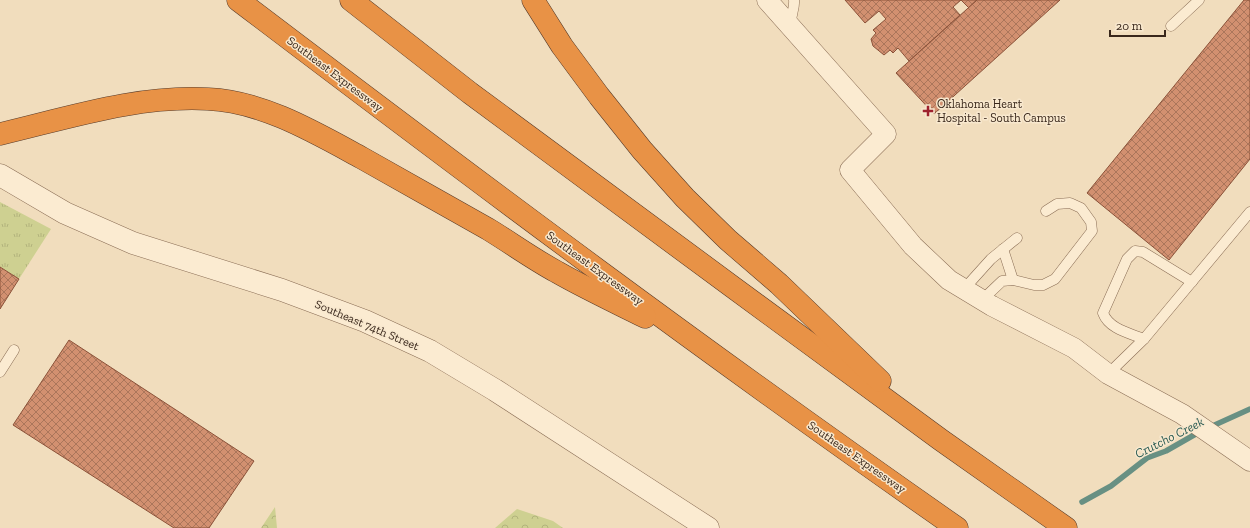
<svg xmlns="http://www.w3.org/2000/svg" width="1250" height="528" font-family="'Zilla Slab',serif">
	<style>
		.grass { fill: url(#grass-tufts) }
		.forest { fill: url(#forest-crowns) }
		.lines { fill: none; stroke-linecap: round; stroke-linejoin: round }
		.stream { stroke: #689083; stroke-width: 5.5 }
		.building { fill: url(#building-cross-hatch); stroke: #8b5239 }
		.service-casing { stroke: #8a6d55; stroke-width: 11 }
		.minor-casing { stroke: #8a6d55; stroke-width: 21 }
		.tertiary-casing { stroke: #8a6d55; stroke-width: 23 }
		.motorway-casing { stroke: #573b2a; stroke-width: 23 }
		.service { stroke: #fbebd1; stroke-width: 10 }
		.minor { stroke: #fbebd1; stroke-width: 20 }
		.tertiary { stroke: #fbebd1; stroke-width: 22 }
		.motorway { stroke: #e89246; stroke-width: 22 }
		.poi-dot { fill: #9e212d; stroke: #f8e8ce; stroke-width: 1.5 }
		.labels { text-anchor: middle; stroke-width: 3; stroke-linejoin: round; paint-order: stroke }
		.street-label { font-size: 12px; fill: #39271b; stroke: #f8e8ce }
		.poi-label { font-size: 12px; fill: #39271b; stroke: #f8e8ce; text-anchor: start }
		.water-label { font-size: 13px; font-style: italic; fill: #295a52; stroke: #f8e8ce }
	</style>
	<defs>
		<pattern id="grass-tufts" width="24" height="20" patternUnits="userSpaceOnUse"><rect width="24" height="20" fill="#ced091"/><path d="M3 7l-1-3M5 7V3M7 7l1-3M15 17l-1-3M17 17v-4M19 17l1-3" fill="none" stroke="#b2b37c"/></pattern>
		<pattern id="forest-crowns" width="20" height="18" patternUnits="userSpaceOnUse"><rect width="20" height="18" fill="#ced091"/><path d="M2 6a3 3 0 1 1 6 0M12 15a3 3 0 1 1 6 0" fill="none" stroke="#b2b37c"/></pattern>
		<pattern id="building-cross-hatch" width="8" height="8" patternUnits="userSpaceOnUse"><rect width="8" height="8" fill="#d29070"/><path d="M0 0l8 8M0 8l8-8" fill="none" stroke="#ab765b"/></pattern>
	</defs>
	<rect width="100%" height="100%" fill="#f1ddbd"/>
	<!-- grass -->
	<polygon class="grass" points="0,202 51,229 19,279 0,267"/>
	<!-- forest -->
	<g class="forest">
		<polygon points="275,507 277,528 261,528"/>
		<polygon points="517,509 553,521 563,528 495,528"/>
	</g>
	<g class="lines">
		<!-- stream -->
		<g class="stream">
			<polyline points="1208,428 1250,409"/>
			<polyline points="1082,502 1111,486 1147,458 1166,451 1201,431"/>
		</g>
	</g>
	<!-- building -->
	<g class="building">
		<polygon points="845,0 961,0 953,7 960,15 909,61 898,48 893,53 890,50 884,55 873,46 871,39 876,33 873,30 886,19 879,11 865,23"/>
		<polygon points="961,0 977,0 969,8"/>
		<polygon points="977,0 1060,0 934,114 896,73"/>
		<polygon points="1244,0 1250,0 1250,159 1169,260 1087,193"/>
		<polygon points="0,267 19,279 0,309"/>
		<polygon points="69,340 254,461 209,528 174,528 13,425"/>
	</g>
	<g class="lines">
		<!-- service casing -->
		<g class="service-casing">
			<g id="service">
				<path d="M791,25C790,16 795,9 794,0"/>
				<polyline points="1171,26 1199,0"/>
				<polyline points="1003,249 1013,280"/>
				<polyline points="964,289 991,259 1017,238"/>
				<polyline points="982,300 1002,281 1013,280 1034,285 1043,285 1055,279 1092,231 1091,222 1081,208 1070,203 1057,204 1046,211"/>
				<path d="M1144,339C1129,333 1109,329 1103,313L1127,259L1135,251L1143,252L1192,282"/>
				<polyline points="0,372 14,350"/>
				<polyline points="1108,374 1144,339 1250,212"/>
			</g>
		</g>
		<!-- minor casing -->
		<g class="minor-casing">
			<polyline id="minor" points="767,0 886,134 850,170 913,246 949,280 992,306 1074,348 1108,374 1182,414 1250,461"/>
		</g>
		<!-- tertiary casing -->
		<g class="tertiary-casing">
			<polyline id="tertiary" points="0,175 65,213 133,243 282,290 365,321 430,351 495,390 708,528"/>
		</g>
		<!-- motorway casing -->
		<g class="motorway-casing">
			<g id="motorway">
				<path d="M238,0C475,180 713,358 957,528"/>
				<polyline points="351,0 470,93 734,288 941,440 1066,528"/>
				<polyline points="533,0 562,46 599,96 642,150 685,198 728,240 779,284 880,381"/>
				<path d="M0,134C68,118 138,95 208,99C262,101 316,133 362,158C404,182 446,205 488,229C511,243 533,259 557,272C585,288 615,302 645,317"/>
			</g>
		</g>
		<!-- service -->
		<use href="#service" class="service"/>
		<!-- minor -->
		<use href="#minor" class="minor"/>
		<!-- tertiary -->
		<use href="#tertiary" class="tertiary"/>
		<!-- motorway -->
		<use href="#motorway" class="motorway"/>
	</g>
	<!-- markers -->
	<path class="poi-dot" d="M926 105h4v4h4v4h-4v4h-4v-4h-4v-4h4z"/>
	<g class="labels">
		<!-- street labels -->
		<g class="street-label">
			<text transform="translate(335 74) rotate(37)" y="4">Southeast Expressway</text>
			<text transform="translate(595 268) rotate(36)" y="4">Southeast Expressway</text>
			<text transform="translate(367 325) rotate(23)" y="4">Southeast 74th Street</text>
			<text transform="translate(857 457) rotate(35)" y="4">Southeast Expressway</text>
		</g>
		<!-- poi labels -->
		<g class="poi-label">
			<text x="937" y="108">Oklahoma Heart<tspan x="937" dy="14">Hospital - South Campus</tspan></text>
		</g>
		<!-- water labels -->
		<g class="water-label">
			<text transform="translate(1169 437) rotate(-27)" y="5">Crutcho Creek</text>
		</g>
	</g>
	<!-- scale -->
	<path d="M1110 30v6h55v-6" fill="none" stroke="#39271b" stroke-width="2"/>
	<text x="1116" y="30" font-size="12" fill="#39271b" stroke="#f8e8ce" stroke-width="3" paint-order="stroke">20 m</text>
</svg>
